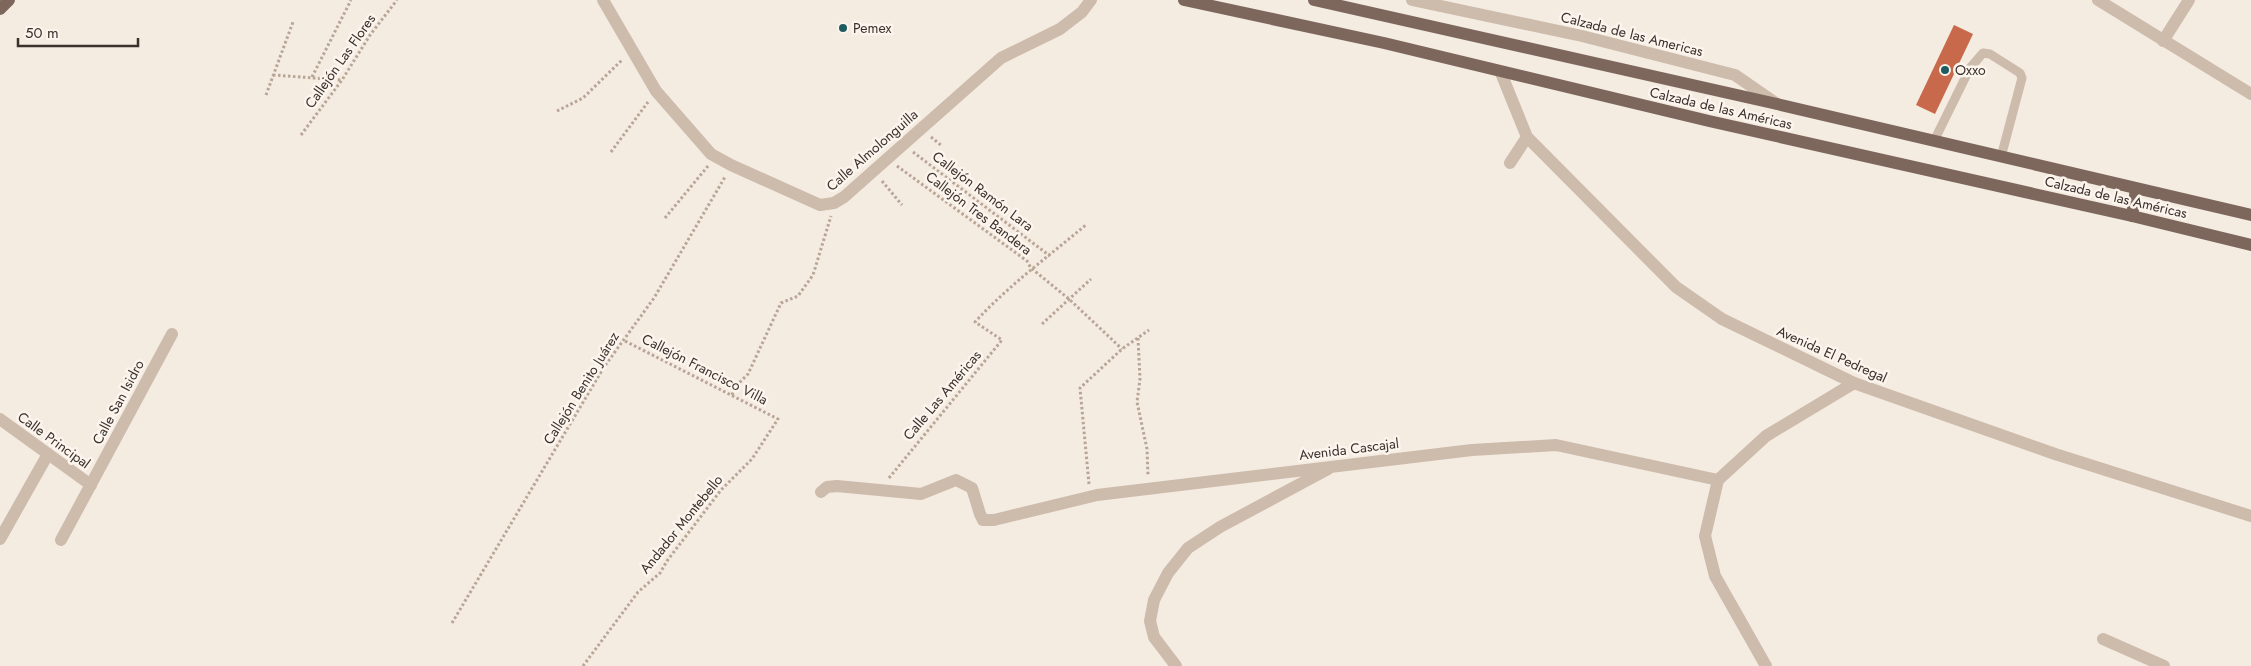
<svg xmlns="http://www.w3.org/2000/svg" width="2251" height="666" font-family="Jost,sans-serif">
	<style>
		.building { fill: #c8694b }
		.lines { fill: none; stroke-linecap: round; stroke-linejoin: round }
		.path { stroke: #b9a596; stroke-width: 3; stroke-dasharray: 2.5 2.5; stroke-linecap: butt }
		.service { stroke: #cdbbac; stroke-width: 9 }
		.minor { stroke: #cdbbac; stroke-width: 12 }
		.primary { stroke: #7d675c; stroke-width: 12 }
		.poi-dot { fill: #1f5a5e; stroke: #fbf5ee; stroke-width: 2 }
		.labels { text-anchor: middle; stroke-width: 5; stroke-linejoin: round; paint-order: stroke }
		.poi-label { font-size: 14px; fill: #3b302b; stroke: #fbf5ee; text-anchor: start }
		.street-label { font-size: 14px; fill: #3b302b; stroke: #fbf5ee }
	</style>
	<rect width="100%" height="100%" fill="#f4ebe1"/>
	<!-- building -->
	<polygon class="building" points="1954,25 1973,34 1935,114 1916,105"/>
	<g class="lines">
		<!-- path -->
		<g class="path">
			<polyline points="273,75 342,80"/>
			<polyline points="312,77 351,0"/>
			<polyline points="266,95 293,22"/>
			<polyline points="557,111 583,98 622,60"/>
			<polyline points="301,135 342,80 370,35 397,0"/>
			<polyline points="931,137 942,146"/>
			<polyline points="611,152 648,102"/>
			<polyline points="913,152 1050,256"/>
			<polyline points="897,166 1027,261 1031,268 1069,299 1122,349"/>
			<polyline points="882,181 902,205"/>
			<polyline points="665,218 708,166"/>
			<polyline points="1042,324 1091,279"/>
			<polyline points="1138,338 1140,379 1137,402 1147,449 1148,475"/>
			<polyline points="732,395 736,386 748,374 781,303 798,296 813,275 831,216"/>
			<path d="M889,478L1002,340L975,322C1009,285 1049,256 1087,224"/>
			<polyline points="1089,484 1080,388 1122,349 1149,330"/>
			<polyline points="452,623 604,367 654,298 725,177"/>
			<polyline points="583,666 638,592 660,573 667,561 721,490 752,459 778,419 623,340"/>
		</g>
		<!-- service -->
		<polyline class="service" points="1934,141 1970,68 1983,53 1990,54 2020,73 2022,78 2001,157"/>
		<!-- minor -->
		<g class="minor">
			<polyline points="603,0 656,91 711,154 731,165 820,205 834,203 844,197 1001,58 1060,29 1082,12 1091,0"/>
			<polyline points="1412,0 1582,36 1735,75 1777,104"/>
			<polyline points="2098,0 2251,94"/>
			<polyline points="2163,41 2189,0"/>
			<polyline points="1501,73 1527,137 1676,287 1722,319 1854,383 2055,454 2251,516"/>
			<polyline points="1510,163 1527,137"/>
			<polyline points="0,419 91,485"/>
			<polyline points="1718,480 1705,536 1715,576 1766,666"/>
			<polyline points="1718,480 1766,436 1854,383"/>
			<polyline points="821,492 827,487 837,486 921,494 956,480 972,488 980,514 983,520 994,520 1097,495 1472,450 1556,445 1718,480"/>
			<polyline points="0,539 48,454"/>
			<polyline points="61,540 172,334"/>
			<polyline points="2103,639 2164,666"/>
			<polyline points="1176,666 1154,637 1150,621 1154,600 1168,573 1188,548 1220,527 1328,469"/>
		</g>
		<!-- primary -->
		<g class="primary">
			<polyline points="1184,0 1384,43 1709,121 2132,216 2251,245"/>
			<polyline points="1314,0 1777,104 2251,215"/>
			<polyline points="0,9 9,0"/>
			<polyline points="2132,216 2136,189"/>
		</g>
	</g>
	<!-- markers -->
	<g class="poi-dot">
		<circle cx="843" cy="28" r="5"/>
		<circle cx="1945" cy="70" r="5"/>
	</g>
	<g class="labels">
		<!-- poi labels -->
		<g class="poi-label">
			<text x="853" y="33">Pemex</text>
			<text x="1955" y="75">Oxxo</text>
		</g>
		<!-- street labels -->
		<g class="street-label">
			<text transform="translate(1632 34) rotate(14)" y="5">Calzada de las Americas</text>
			<text transform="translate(340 61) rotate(-55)" y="5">Callejón Las Flores</text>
			<text transform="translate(1721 108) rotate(13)" y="5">Calzada de las Américas</text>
			<text transform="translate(872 150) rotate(-41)" y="5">Calle Almolonguilla</text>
			<text transform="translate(983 191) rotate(37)" y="5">Callejón Ramón Lara</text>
			<text transform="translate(2116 197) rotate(13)" y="5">Calzada de las Américas</text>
			<text transform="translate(979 213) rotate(37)" y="5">Callejón Tres Bandera</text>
			<text transform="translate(1832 354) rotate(24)" y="5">Avenida El Pedregal</text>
			<text transform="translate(705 369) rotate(27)" y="5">Callejón Francisco Villa</text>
			<text transform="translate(581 388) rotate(-58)" y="5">Callejón Benito Juárez</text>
			<text transform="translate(942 395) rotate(-50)" y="5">Calle Las Américas</text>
			<text transform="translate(118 402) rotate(-62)" y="5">Calle San Isidro</text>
			<text transform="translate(54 440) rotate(36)" y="5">Calle Principal</text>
			<text transform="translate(1349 449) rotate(-7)" y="5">Avenida Cascajal</text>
			<text transform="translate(681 524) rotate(-51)" y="5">Andador Montebello</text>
		</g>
	</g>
	<!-- scale -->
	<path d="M18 38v8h120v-8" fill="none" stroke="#3b302b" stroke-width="2.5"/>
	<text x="25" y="38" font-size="15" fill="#3b302b" stroke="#fbf5ee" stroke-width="4" paint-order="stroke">50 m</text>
</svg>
